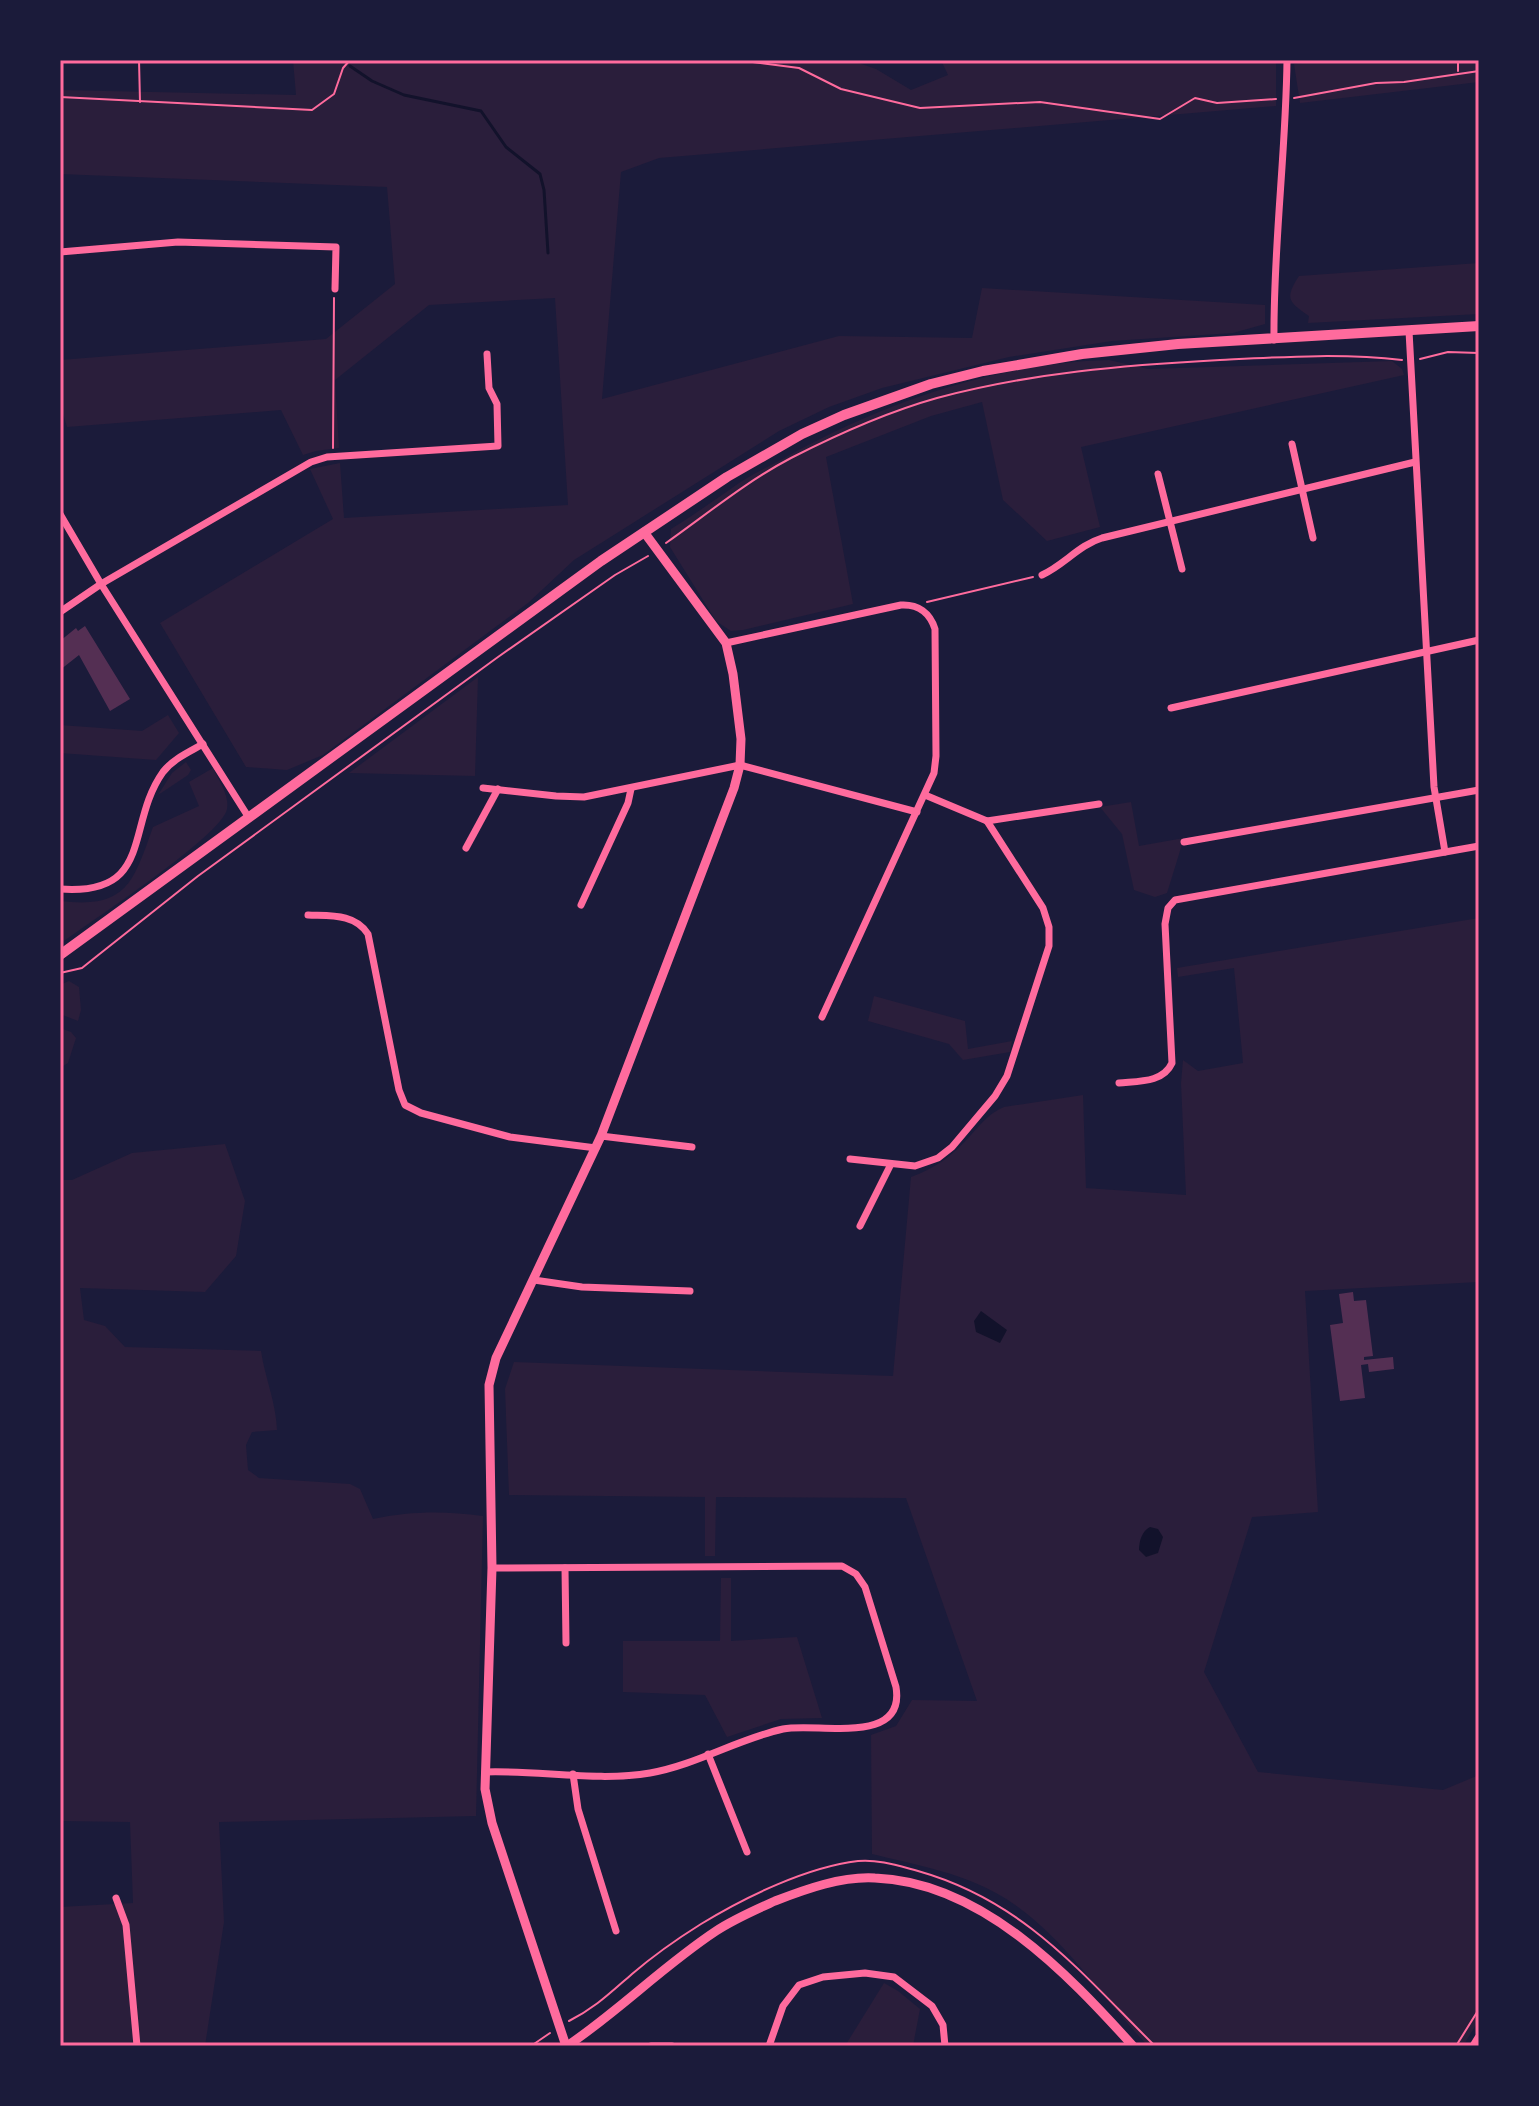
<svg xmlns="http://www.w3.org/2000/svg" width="1539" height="2106" font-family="'DM Sans',sans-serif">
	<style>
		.green { fill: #2a1e3b }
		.water { fill: #12122b }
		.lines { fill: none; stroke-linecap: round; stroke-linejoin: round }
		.stream { stroke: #12122b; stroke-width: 3 }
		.building { fill: #542f53 }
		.path { stroke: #ff6b9d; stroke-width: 2 }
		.minor { stroke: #ff6b9d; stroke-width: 7 }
		.tertiary { stroke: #ff6b9d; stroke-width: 9 }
		.secondary { stroke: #ff6b9d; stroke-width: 10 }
		.neatline { fill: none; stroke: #ff6b9d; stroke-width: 3 }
	</style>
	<rect width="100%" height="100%" fill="#1b1b3a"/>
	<!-- green -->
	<g class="green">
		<polygon points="293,60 850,60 876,69 911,90 948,75 941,60 1276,60 1276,106 659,158 621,172 602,399 839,336 972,338 982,288 1265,305 1265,324 1233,333 1112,341 1009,357 882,388 829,407 779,431 574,560 528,603 323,755 287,770 246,767 160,623 333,519 310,469 340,463 344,518 568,505 555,298 429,305 335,380 339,448 316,451 303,455 281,410 67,427 60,404 60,360 326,339 395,284 387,187 60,174 60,90 296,95"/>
		<polygon points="1323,60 1479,60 1479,82 1300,103 1294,64"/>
		<path d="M1479,263V314L1308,323L1309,316C1289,302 1284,299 1299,276Z"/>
		<path d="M1109,360L1148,369L1392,361L1402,369L1404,375L1081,447L1100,527L1047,541L1003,500L982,402L931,416L826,457L853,604L743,630L731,631L716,621L670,547L671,529C692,516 712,502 732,488C746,477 764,469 779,461C879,404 994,363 1109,360Z"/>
		<polygon points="478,677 475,776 349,773"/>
		<polygon points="168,715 179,733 156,760 60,753 60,725 142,731"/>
		<polygon points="186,762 191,770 188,775 158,795 172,773"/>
		<path d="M213,768C218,779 230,796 227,809C222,836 88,923 60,944V901C127,909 133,883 153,827L199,806L189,782Z"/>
		<polygon points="1131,802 1139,846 1184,838 1167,893 1155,897 1134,890 1122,834 1100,807"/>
		<path d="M1479,918V1282L1305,1291L1318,1512L1252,1517L1204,1672L1258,1772L1443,1790L1479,1775V2020L1463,2046H1148C1100,1996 1057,1926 996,1893C959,1872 912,1864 872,1854L871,1735L896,1726L912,1700L977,1701L906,1498L716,1497L715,1556H705V1497L509,1495L505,1389L514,1362L893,1376L911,1177C936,1168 952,1156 970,1136C981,1124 988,1114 1004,1107L1083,1095L1086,1188L1186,1195L1181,1083L1183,1060L1198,1071L1243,1063L1234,968L1178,977L1177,968Z"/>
		<polygon points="69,981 79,987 81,1010 78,1021 60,1014 60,985"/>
		<polygon points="874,996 965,1021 968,1049 1012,1041 1010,1052 963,1060 949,1044 868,1021"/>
		<polygon points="60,1028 71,1032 76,1038 68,1063 60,1068"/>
		<path d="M225,1144L245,1201L236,1256L205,1292L80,1288L84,1320L105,1326L125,1347L261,1351C265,1378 276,1402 277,1430L252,1432L246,1445L248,1470L259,1478L350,1484L360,1489L373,1519C411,1511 445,1511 483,1516L476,1816L219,1822L224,1922L205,2046H60V1907L133,1903L130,1822L60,1821V1180H72L132,1153Z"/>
		<polygon points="721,1578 731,1578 731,1641 797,1637 822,1718 781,1719 727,1737 705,1695 623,1692 623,1641 720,1641"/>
		<polygon points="884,1983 898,1991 920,2009 913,2046 845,2046"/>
	</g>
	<!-- water -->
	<g class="water">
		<polygon points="981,1311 1007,1330 1000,1343 976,1332 974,1321"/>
		<path d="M1150,1527L1158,1529L1163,1537L1158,1553L1146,1557L1139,1550C1139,1541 1142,1531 1150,1527Z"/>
	</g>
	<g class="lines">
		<!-- stream -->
		<polyline class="stream" points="350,66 372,81 404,95 481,111 506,147 540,174 544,190 548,253"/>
	</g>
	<!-- building -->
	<g class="building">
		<polygon points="85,626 130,699 110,711 79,655 60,670 60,641 76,628 78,631"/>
		<polygon points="1353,1292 1354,1301 1366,1300 1373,1356 1364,1357 1364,1360 1393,1357 1394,1369 1369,1372 1368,1364 1361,1365 1365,1398 1340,1401 1330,1325 1343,1323 1339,1294"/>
	</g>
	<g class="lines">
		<!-- path -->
		<g class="path">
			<polyline points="139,60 140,102"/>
			<polyline points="628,60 745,61 799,68 841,89 920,108 1040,102 1160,119 1195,98 1217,103 1276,99"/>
			<polyline points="1458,71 1458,60"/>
			<polyline points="60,97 312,110 334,94 343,68 350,60"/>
			<polyline points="1294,98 1376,83 1404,82 1479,71"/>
			<polyline points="1420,359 1448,352 1479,353"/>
			<polyline points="333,448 334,298"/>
			<path d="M666,543C707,514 747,481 791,458C838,434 887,412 937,398C1030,373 1125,365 1220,360C1280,357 1342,353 1402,360"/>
			<polyline points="927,602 1033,577"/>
			<polyline points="60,973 82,968 92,960 198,876 498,657 615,575 648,556"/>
			<path d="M569,2021C595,2008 610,1993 632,1974C653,1956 677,1939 701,1924C745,1897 807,1867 858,1861C878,1859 899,1866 918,1871C1024,1901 1080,1972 1155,2046"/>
			<polyline points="531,2046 550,2033"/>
			<polyline points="1456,2046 1479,2009"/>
		</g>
		<!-- minor -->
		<g class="minor">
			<polyline points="60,252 178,242 336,247 335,289"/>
			<polyline points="1409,331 1434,787 1445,852"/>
			<path d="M1274,340C1273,247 1286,153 1287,60"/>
			<polyline points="1292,444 1313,538"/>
			<polyline points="1158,474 1182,569"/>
			<polyline points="60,514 101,584 249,818"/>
			<path d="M1042,575C1064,565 1079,545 1102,538L1415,462"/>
			<polyline points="60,612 101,584 311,462 327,457 498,446 497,404 489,388 487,354"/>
			<path d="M726,643L901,605C918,604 930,613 935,629L936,756L934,773L822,1017"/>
			<polyline points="1171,708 1479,640"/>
			<polyline points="483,788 556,796 584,797 740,765 917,812"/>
			<polyline points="987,821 1099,804"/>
			<polyline points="1184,842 1479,790"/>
			<polyline points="466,848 498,789"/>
			<path d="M60,889C155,896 125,825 163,772C173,759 189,752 203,744"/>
			<polyline points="581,905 628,803 631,789"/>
			<path d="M308,915C329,916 355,913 368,934L399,1090L405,1105L421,1113L510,1137L596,1148"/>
			<path d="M1119,1083C1138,1081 1163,1083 1172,1063L1165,924L1168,908L1175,900L1479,846"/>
			<polyline points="601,1136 692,1147"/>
			<polyline points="850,1159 915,1166 938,1158 952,1147 995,1096 1007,1076 1049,946 1049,927 1043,908 987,821 925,795"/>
			<polyline points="860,1226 891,1164"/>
			<polyline points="534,1280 582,1287 690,1291"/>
			<polyline points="565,1568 566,1643"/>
			<polyline points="708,1754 747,1852"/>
			<path d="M485,1772C538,1770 598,1782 650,1773C696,1765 738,1739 783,1729C816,1722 906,1747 896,1687L865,1587L856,1574L842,1566L492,1568"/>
			<polyline points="573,1774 578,1809 616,1931"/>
			<polyline points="116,1898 126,1925 137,2046"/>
			<polyline points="651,2046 672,2046"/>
			<polyline points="769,2046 783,2006 799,1985 823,1977 865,1973 894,1977 932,2006 943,2025 945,2046"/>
		</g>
		<!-- tertiary -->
		<g class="tertiary">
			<polyline points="566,2046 492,1823 485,1789 492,1568 489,1385 496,1358 601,1136 734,788 740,765 741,739 733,674 726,643 644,532"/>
			<path d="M567,2046C619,2011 663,1966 716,1931C734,1919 755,1910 775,1901C806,1889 842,1876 875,1878C981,1882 1067,1973 1133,2046"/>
			<polyline points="1474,2046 1479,2038"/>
		</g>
		<!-- secondary -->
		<polyline class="secondary" points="60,955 601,561 727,477 802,434 844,415 931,384 983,371 1082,354 1178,344 1479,326"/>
	</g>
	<!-- border -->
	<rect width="1539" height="2106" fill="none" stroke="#1b1b3a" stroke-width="124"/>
	<rect x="62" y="62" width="1415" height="1982" class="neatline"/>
</svg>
